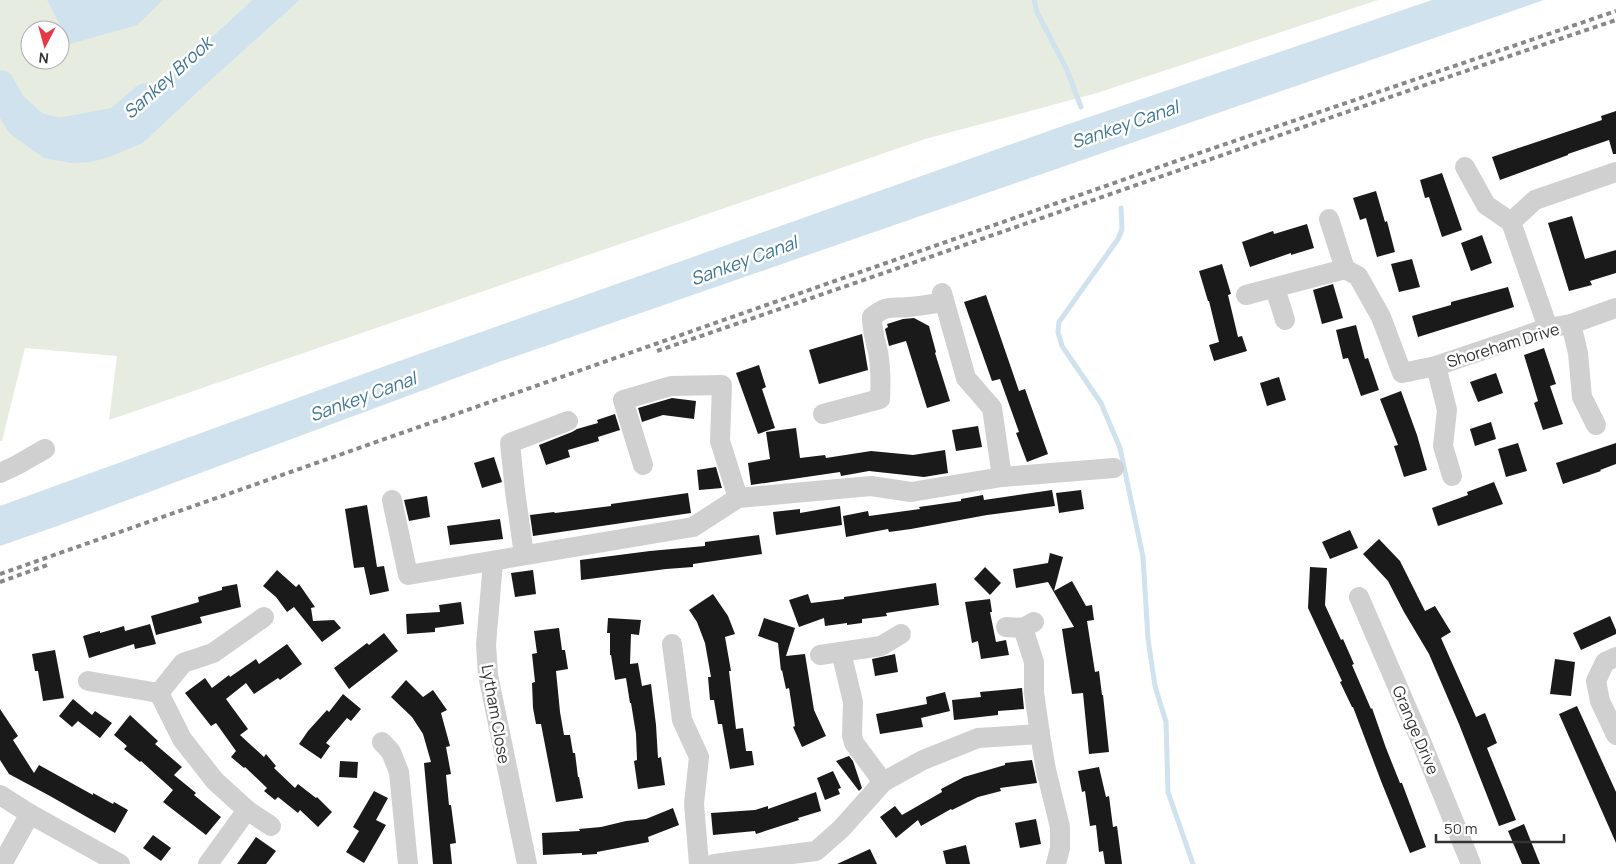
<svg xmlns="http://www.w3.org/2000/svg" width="1616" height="864" font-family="Manrope,sans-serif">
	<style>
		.green { fill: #e6ecdf; fill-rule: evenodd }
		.water { fill: #cfe2ee }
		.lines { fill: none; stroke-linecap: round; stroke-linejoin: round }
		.stream { stroke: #cfe2ee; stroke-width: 5 }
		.river { stroke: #cfe2ee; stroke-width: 30 }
		.building { fill: #1a1a1a }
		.street { stroke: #d0d0d0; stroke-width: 20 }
		.rail { stroke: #888; stroke-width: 4; stroke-dasharray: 5 4; stroke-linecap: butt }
		.labels { text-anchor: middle; stroke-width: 5; stroke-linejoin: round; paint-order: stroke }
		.street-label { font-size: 16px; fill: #333; stroke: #fff }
		.water-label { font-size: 18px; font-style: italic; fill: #3f7597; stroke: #fff }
	</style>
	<rect width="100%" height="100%" fill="#fff"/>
	<!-- green -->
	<g class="green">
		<path d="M0,0H252L162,83L106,130L60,128L42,125L6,93L0,82ZM30,30H60V60H30Z"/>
		<polygon points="300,0 1378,0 1097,93 925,139 109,420 117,356 25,348 2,441 0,441 0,117 9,133 143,143 200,90"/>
	</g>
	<!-- water -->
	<g class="water">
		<polygon points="47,0 163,0 137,25 70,44"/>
		<polygon points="252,0 300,0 200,90 143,143 109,157 91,162 72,163 44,158 9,133 0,118 0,82 6,93 42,125 60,128 106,130 162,83"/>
		<polygon points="1432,0 1544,0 499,362 63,524 0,546 0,506 388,365 1057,128"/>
	</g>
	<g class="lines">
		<!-- stream -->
		<g class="stream">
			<polyline points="1034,0 1037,12 1067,70 1081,107"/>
			<polyline points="1121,208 1122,229 1118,239 1059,322 1058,332 1062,346 1101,403 1120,448 1143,557 1148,639 1155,686 1166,722 1168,792 1193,864"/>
		</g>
		<!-- river -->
		<polyline class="river" points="0,85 11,105 35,127 59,133 118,122 146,98"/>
	</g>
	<!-- building -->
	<g class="building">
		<polygon points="1616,111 1616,154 1613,154 1609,140 1568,154 1568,155 1500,180 1492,157 1602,120 1601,116"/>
		<polygon points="1442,173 1462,230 1442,237 1429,197 1425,198 1420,180"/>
		<polygon points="1376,191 1385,222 1387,221 1395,252 1377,257 1366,218 1360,220 1353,198"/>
		<polygon points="1572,216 1585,259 1616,250 1616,273 1590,281 1592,285 1569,291 1548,223"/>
		<polygon points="1307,224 1314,248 1291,255 1291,253 1250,267 1242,242 1273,231 1274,234"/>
		<polygon points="1482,235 1492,263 1471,271 1461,243"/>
		<polygon points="1412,259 1420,287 1399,292 1391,264"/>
		<polygon points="1222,264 1231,294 1228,295 1238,337 1242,336 1247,351 1214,361 1209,345 1219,342 1209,301 1208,301 1199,271"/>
		<polygon points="1333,284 1343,318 1322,324 1313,290"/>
		<polygon points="1508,287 1514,307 1418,337 1412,316 1451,305 1451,302"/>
		<polygon points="986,295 1019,391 1025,389 1048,454 1027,462 1016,433 1019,432 1000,379 992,381 964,302"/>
		<polygon points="914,318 929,326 936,352 935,353 950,401 927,408 906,341 889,346 885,329 888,327 887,324 903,319"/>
		<polygon points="1356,325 1365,359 1368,358 1379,390 1361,396 1348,358 1343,359 1336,330"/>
		<polygon points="862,334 868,370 819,384 809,350"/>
		<polygon points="1544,348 1556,384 1550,386 1563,424 1543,430 1534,403 1538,401 1524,355"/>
		<polygon points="759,365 766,387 762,389 775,428 758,434 736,373"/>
		<polygon points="1496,373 1503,393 1478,402 1470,382"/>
		<polygon points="1279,377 1286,400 1267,406 1260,383"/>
		<polygon points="1401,391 1417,435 1427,470 1404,477 1394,446 1398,445 1380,399"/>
		<polygon points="672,398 696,401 694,419 663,415 642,422 638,408"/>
		<polygon points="615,414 620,430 598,437 599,441 568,450 570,457 546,465 539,445 572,432 577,429 598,423 597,420"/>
		<polygon points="1491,422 1496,439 1475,446 1470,429"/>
		<polygon points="978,426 982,447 956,451 952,430"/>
		<polygon points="796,428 800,458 825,455 826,458 871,451 913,455 945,450 948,473 924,477 869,471 841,476 840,472 751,485 748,463 770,459 766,432"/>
		<polygon points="1518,443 1527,471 1506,477 1498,449"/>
		<polygon points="1616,443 1616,464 1600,470 1601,471 1563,484 1556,463"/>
		<polygon points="494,457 502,482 482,488 474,463"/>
		<polygon points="716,467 722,488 699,490 697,470"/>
		<polygon points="1494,482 1503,504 1438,526 1432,508 1468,495 1467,492"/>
		<polygon points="1052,490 1055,506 987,515 911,529 889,532 888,529 846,537 843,516 868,511 869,516 920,509 919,507 961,501 961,499 983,495 984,500"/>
		<polygon points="1081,490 1084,509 1059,513 1056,493"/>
		<polygon points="688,493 691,513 533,536 530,515 554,512 555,513 611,506 611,504"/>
		<polygon points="427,496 430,517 409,521 404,500"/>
		<polygon points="367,505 377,567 384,566 389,591 370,595 364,567 354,568 345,509"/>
		<polygon points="840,506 842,525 776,535 773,512 800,509 800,513"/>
		<polygon points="500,519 503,539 450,545 447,526"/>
		<polygon points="1350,530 1358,548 1330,559 1322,542"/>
		<polygon points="759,535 762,554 693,564 693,567 666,569 581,580 580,560 650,551 705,546 705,542"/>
		<polygon points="1379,539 1400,561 1425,611 1435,606 1451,632 1441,638 1476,717 1485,713 1497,743 1487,748 1516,820 1499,826 1459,724 1429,654 1404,612 1388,581 1363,554"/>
		<polygon points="1050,553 1063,557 1054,591 1072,581 1086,606 1092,605 1094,620 1087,621 1095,672 1099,671 1102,695 1103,695 1109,752 1089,754 1083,693 1072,694 1062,629 1074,627 1048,582 1016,588 1013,569 1048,563"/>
		<polygon points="985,567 1001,583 990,595 974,579"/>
		<polygon points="1310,567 1327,568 1325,605 1341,640 1343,639 1354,664 1352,665 1371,709 1372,708 1386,748 1400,783 1402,783 1426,847 1410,853 1381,781 1353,707 1352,707 1340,682 1342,681 1308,608"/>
		<polygon points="277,570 296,587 299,584 315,607 311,608 313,621 334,620 341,628 322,642 294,607 287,612 276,597 263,586"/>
		<polygon points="533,570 536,594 515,597 511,573"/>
		<polygon points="936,583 939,605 886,613 887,616 862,619 862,623 847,625 847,623 825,626 824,618 799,627 789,600 808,594 811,603 844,599 844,597"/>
		<polygon points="237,584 241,607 200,617 202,623 156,635 151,616 199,602 198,597 222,590 222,587"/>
		<polygon points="713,594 728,616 735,634 725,637 731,671 729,671 736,729 743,728 746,751 752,751 754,765 730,769 722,724 718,724 714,700 710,700 708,677 711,677 705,643 697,622 689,610"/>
		<polygon points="990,599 992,612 990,612 996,642 1006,640 1009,655 981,659 978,641 972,643 965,602"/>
		<polygon points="461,602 464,624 435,628 435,632 407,634 406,614 440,612 439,605"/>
		<polygon points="1610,616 1616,630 1616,634 1581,650 1573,633"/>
		<polygon points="608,618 641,620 639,635 631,634 630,664 638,663 642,686 651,684 656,725 658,758 661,757 665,785 638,789 634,761 637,760 636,734 631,703 630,703 626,678 615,680 611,655 610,655 610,633 607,633"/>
		<polygon points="764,618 795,628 786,656 805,654 814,710 826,736 802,747 793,727 795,726 789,688 786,689 782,670 781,671 778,643 758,636"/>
		<polygon points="150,624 156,644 135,649 134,644 89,658 83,636 100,631 100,633 124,626 125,631"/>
		<polygon points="559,628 562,650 565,650 568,669 556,671 560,712 564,735 570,735 573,753 575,753 578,777 579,777 583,798 556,802 541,724 536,724 533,708 532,683 535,682 532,654 537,653 534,631"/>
		<polygon points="384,633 398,651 349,689 334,668 367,643 369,645"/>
		<polygon points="287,644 302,664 280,680 278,678 254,694 246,683 226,699 248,729 240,735 264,757 266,754 276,766 274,768 295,788 298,784 316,798 317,797 332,812 318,827 300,810 298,813 278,797 275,800 264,791 267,788 245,767 244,768 231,757 236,751 216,723 211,726 185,693 205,678 212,688 229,675 230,677 256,659 259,664"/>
		<polygon points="55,650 64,698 43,701 38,671 35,671 32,654"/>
		<polygon points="895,654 898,672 875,676 872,659"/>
		<polygon points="1555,659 1575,662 1571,696 1550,694"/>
		<polygon points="406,680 423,697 433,690 447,710 441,713 450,746 446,747 451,774 446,775 449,805 451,805 456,843 450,844 452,864 433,864 424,763 431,762 423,734 412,717 391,697"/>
		<polygon points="1022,688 1024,709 998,711 998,715 954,720 952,700 981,697 980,692"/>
		<polygon points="945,692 950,711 921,718 923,727 880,734 876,714 927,704 926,697"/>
		<polygon points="343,694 361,709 351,721 347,718 326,743 330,746 321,759 299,744 308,731 327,710 329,712"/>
		<polygon points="73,699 92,715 95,711 112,723 100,738 78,721 72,727 59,716"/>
		<polygon points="1577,706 1616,792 1616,843 1559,714"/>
		<polygon points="0,709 18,736 13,740 34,773 39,765 93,795 93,793 113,804 114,802 128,810 115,833 50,796 9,774 0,760"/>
		<polygon points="130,715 158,741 155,744 182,767 174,775 196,793 194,795 221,817 206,835 163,802 173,790 141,761 140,762 124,749 127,746 114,735"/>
		<polygon points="849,756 853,761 862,788 859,791 836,761"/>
		<polygon points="1032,760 1037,783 1000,788 1001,791 978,797 952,810 951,809 921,826 918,820 896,838 880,817 895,806 902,815 942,792 941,789 964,777 1005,765 1005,763"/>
		<polygon points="340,761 358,762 357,778 339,777"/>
		<polygon points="1099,767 1106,797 1109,796 1113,827 1117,826 1122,864 1105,864 1103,851 1099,852 1096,825 1090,826 1085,791 1082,792 1078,771"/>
		<polygon points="833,771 841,788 838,789 840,794 825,800 817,778"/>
		<polygon points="374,791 388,798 376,820 386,825 364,863 346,852 359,831 353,827"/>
		<polygon points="816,792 821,811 798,818 799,820 756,834 755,831 713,835 711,813 755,810 768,806 768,809"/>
		<polygon points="673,808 679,825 648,837 649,842 597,852 597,854 582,855 582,853 543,855 542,833 580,831 579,829 601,827 626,821 646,819"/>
		<polygon points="1036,819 1041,844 1020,848 1015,823"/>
		<polygon points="1524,824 1540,864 1522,864 1508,831"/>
		<polygon points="153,835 171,848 161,861 143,848"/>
		<polygon points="256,837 276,851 266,864 237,864"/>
		<polygon points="966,845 970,864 946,864 943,851"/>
		<polygon points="870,849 877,864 837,864"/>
	</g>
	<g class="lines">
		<!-- street -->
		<g class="street">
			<polyline points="1465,167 1486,205 1511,222"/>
			<polyline points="1329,219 1345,269 1358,276 1381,317 1402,373 1436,366 1548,328 1571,324 1616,308"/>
			<polyline points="1275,288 1285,320"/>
			<polyline points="942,293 966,378 992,408 1002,477"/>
			<polyline points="1246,295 1345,269"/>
			<polyline points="1571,324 1578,353 1582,397 1596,425"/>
			<polyline points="1548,328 1511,222 1535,200 1616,172"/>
			<polyline points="1436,366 1447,410 1443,446 1452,476"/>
			<path d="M823,414L880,399C881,383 881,368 878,352C875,340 872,330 872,317C888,304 891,309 909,307C921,306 932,304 944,302"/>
			<polyline points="643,465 623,400 671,386 722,385 720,441 738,498"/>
			<polyline points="0,473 17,465 45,449"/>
			<polyline points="392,500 408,575 693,527 738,498 871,486 911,492 1002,477 1114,468"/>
			<polyline points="524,555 515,491 510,443 568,421"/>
			<polyline points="493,562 486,645 488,675 527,864"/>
			<polyline points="1359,597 1418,734 1471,864"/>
			<polyline points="1006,627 1023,628 1034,622"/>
			<polyline points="1023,628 1034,662 1034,693 1040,734 1046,770 1060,827 1060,848 1056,864"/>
			<polyline points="672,644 682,720 699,757 694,804 699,864"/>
			<polyline points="841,652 853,702 852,735 854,743 883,782"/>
			<polyline points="820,655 881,646 901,634"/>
			<polyline points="1616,657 1605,662 1596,681 1600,701 1616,735"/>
			<polyline points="88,681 159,693 183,663 213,653 264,617"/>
			<polyline points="159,693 182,739 215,781 247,810 208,864"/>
			<polyline points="382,742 391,752 399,772 408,864"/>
			<polyline points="0,795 30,814 120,864"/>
			<polyline points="247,810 271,826"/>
			<polyline points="2,864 30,814"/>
			<polyline points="714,864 816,851 841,829 883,782 923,760 978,738 1040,734"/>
		</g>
		<!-- rail -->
		<g class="rail">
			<path d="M657,351C977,242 1295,128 1616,20"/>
			<polyline points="0,574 1208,150 1616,11"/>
			<polyline points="0,582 50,564"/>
		</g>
	</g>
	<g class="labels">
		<!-- street labels -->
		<g class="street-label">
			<text transform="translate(1503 345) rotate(-17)" y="6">Shoreham Drive</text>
			<text transform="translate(496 714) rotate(80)" y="6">Lytham Close</text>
			<text transform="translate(1416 730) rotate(67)" y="6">Grange Drive</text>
		</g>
		<!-- water labels -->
		<g class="water-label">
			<text transform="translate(168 78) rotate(-42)" y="6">Sankey Brook</text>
			<text transform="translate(1125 125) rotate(-19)" y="6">Sankey Canal</text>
			<text transform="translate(744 261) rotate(-20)" y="6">Sankey Canal</text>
			<text transform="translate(363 397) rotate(-20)" y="6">Sankey Canal</text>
		</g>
	</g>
	<!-- north arrow -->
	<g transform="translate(45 45) rotate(186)"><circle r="24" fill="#ffffff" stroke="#adadad"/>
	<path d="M0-4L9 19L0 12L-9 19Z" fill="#e63946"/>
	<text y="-8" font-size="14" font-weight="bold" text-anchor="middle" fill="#333333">N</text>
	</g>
	<!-- scale -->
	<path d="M1436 834v8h128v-8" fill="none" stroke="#333333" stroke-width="2.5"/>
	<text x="1444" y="834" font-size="15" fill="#333333" stroke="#ffffff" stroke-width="4" paint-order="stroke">50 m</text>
</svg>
